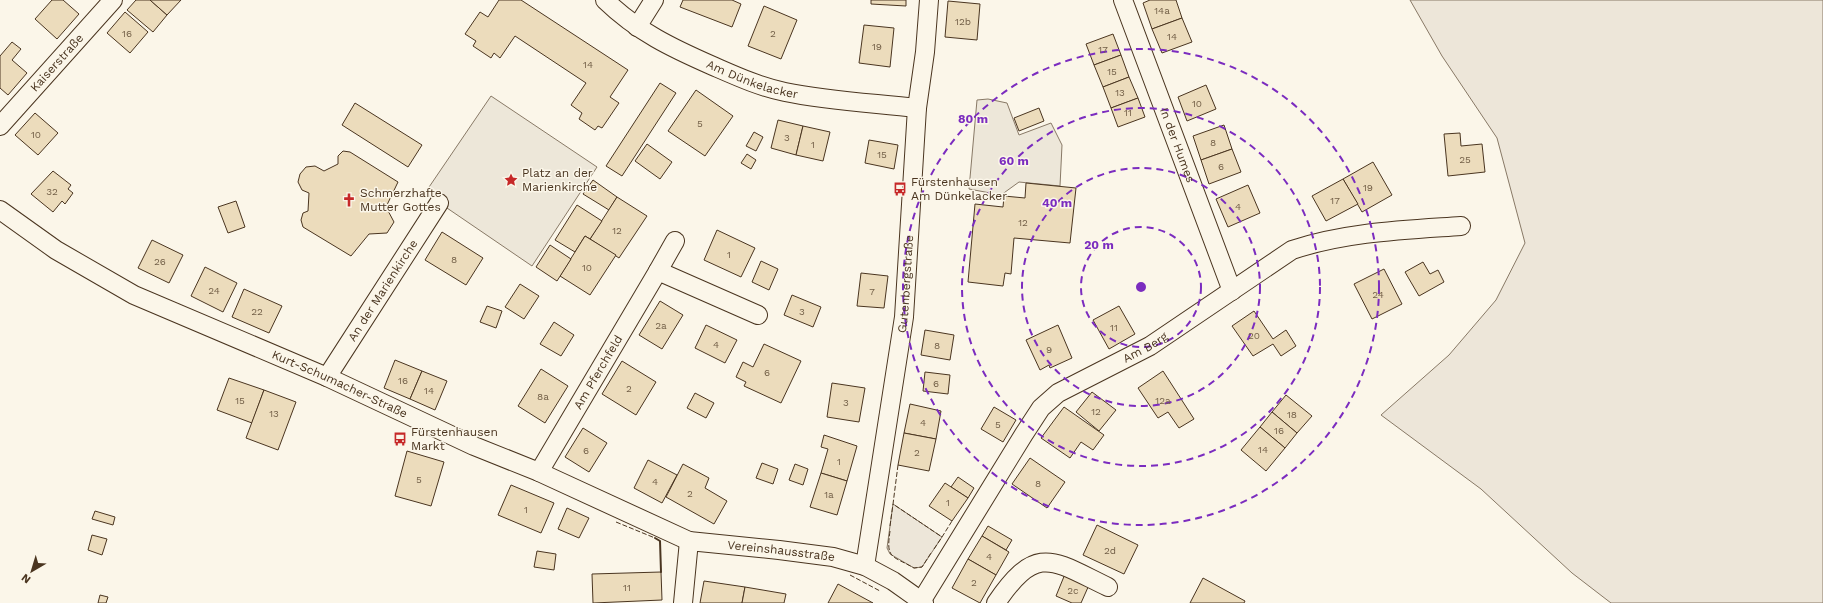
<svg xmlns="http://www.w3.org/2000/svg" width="1823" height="603" font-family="'Work Sans',sans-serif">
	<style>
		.green { fill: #ede6d9; stroke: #887966 }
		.parking { fill: #ede7d9; stroke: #887966 }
		.building { fill: #ecdcbc; stroke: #4a3520 }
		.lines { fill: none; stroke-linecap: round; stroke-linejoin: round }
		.street-casing { stroke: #4a3520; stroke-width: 20 }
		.street { stroke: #fbf6e9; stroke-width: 18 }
		.fence { stroke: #4a3520; stroke-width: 1; stroke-dasharray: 5 2; stroke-linecap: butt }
		.wall { stroke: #4a3520; stroke-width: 2 }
		.ring { fill: none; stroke: #7b2cbf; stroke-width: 2; stroke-dasharray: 7 5 }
		.labels { text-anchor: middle; stroke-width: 3; stroke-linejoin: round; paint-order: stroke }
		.number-label { font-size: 10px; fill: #725f47 }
		.street-label { font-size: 12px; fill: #4a3520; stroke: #fbf6e9 }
		.poi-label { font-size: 12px; fill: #4a3520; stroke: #fbf6e9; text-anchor: start }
		.centre { fill: #7b2cbf; stroke: #fbf6e9; stroke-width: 2 }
		.ring-label { font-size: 12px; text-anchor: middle; font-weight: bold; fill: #7b2cbf; stroke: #fbf6e9; stroke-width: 3; stroke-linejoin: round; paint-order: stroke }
	</style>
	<rect width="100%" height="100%" fill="#fbf6e9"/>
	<!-- green -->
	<g class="green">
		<polygon points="1410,0 1823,0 1823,603 1611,603 1572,573 1481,489 1381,415 1449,355 1496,300 1525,243 1497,138 1442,56"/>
		<polygon points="893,504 942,537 922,567 914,568 890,554 887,548"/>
	</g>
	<!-- parking -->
	<g class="parking">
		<polygon points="491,96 597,167 532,266 425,193"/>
		<polygon points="988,99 1007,103 1019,135 1051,123 1062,145 1060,186 1019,182 1001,195 969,189 977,100"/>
	</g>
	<!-- building -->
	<g class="building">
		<polygon points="52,0 63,0 79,14 57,39 35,19"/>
		<polygon points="136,0 150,0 167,15 153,32 127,10"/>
		<polygon points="150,0 181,0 167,15"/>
		<polygon points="499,0 521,0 628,70 610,97 619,103 602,128 598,126 595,130 579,119 582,113 571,105 586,83 515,36 500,58 494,53 491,58 473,46 476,41 465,34 480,12 488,17"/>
		<polygon points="683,0 732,0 741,4 732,27 680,7"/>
		<polygon points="871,0 906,0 906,6 871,4"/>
		<polygon points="1150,0 1176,0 1182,18 1152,29 1143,3"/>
		<polygon points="948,1 980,4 977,40 945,37"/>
		<polygon points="764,6 797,20 781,59 748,46"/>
		<polygon points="125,12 148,32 130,53 107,33"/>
		<polygon points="1182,18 1192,42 1162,53 1152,29"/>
		<polygon points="864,25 894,28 890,67 859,63"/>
		<polygon points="1113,34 1121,55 1094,65 1086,44"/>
		<polygon points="12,42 21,49 12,60 27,73 8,95 0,88 0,56"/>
		<polygon points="1121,55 1129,77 1103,87 1094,65"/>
		<polygon points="1129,77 1138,98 1111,108 1103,87"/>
		<polygon points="660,83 676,93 622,176 606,166"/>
		<polygon points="1206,85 1216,109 1187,121 1178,97"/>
		<polygon points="696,90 733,116 705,156 668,131"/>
		<polygon points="1138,98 1145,117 1118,127 1111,108"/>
		<polygon points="355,103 422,145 408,167 342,125"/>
		<polygon points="1039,108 1044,121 1019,131 1014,118"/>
		<polygon points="35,113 58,133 38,155 15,135"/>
		<polygon points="778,120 803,126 796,155 771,148"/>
		<polygon points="1224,125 1232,149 1201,160 1193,136"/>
		<polygon points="803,126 830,132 823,161 796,155"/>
		<polygon points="754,132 763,137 756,151 746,146"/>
		<polygon points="1460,133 1461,146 1482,144 1485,172 1448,176 1444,134"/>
		<polygon points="869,140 898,145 894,169 865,163"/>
		<polygon points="647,144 672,162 660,179 635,161"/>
		<polygon points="1232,149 1241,172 1209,184 1201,160"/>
		<polygon points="343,151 350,152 398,182 386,207 394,222 387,233 369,234 351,256 303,227 301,220 303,213 308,211 309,193 302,190 298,182 300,174 306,167 315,166 324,171 338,164 338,156"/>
		<polygon points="747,154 756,160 751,169 741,163"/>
		<polygon points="1373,162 1392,195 1362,212 1343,179"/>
		<polygon points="53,171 71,185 68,189 73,193 65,204 62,201 53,212 31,194"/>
		<polygon points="1343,179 1358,204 1326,221 1312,196"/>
		<polygon points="593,180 617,197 609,210 583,194"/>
		<polygon points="1026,183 1076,188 1070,243 1014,238 1011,274 1005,273 1003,286 968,282 975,204 1003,207 1004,196 1025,198"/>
		<polygon points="1248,185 1260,213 1228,227 1216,199"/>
		<polygon points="617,197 647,216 619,258 590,239"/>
		<polygon points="236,201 245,227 228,233 218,207"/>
		<polygon points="577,205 602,221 590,239 585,236 575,252 555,240"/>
		<polygon points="717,230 755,248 741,277 704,260"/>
		<polygon points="442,232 483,258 466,285 425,260"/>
		<polygon points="585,236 616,255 590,295 560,276"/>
		<polygon points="152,240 183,255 169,283 138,268"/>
		<polygon points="550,245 571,259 557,281 536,267"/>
		<polygon points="761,261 778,269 769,290 752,282"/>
		<polygon points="1423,262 1430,274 1438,270 1444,282 1419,296 1405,272"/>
		<polygon points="205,267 237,283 223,312 191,296"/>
		<polygon points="1384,269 1402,304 1372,319 1354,284"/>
		<polygon points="861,273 888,276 884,308 857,306"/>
		<polygon points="520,284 539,296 524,319 505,307"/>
		<polygon points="244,289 282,306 269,333 232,317"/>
		<polygon points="792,295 821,307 813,327 784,315"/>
		<polygon points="660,301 683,315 662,349 639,335"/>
		<polygon points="487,306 502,311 496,328 480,322"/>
		<polygon points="1119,306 1135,334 1109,349 1093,320"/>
		<polygon points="1254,311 1273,339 1286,330 1296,346 1281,356 1273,344 1253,356 1232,326"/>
		<polygon points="554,322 574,335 561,356 540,344"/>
		<polygon points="706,325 737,340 725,363 695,348"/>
		<polygon points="1058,325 1072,358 1050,368 1049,365 1040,370 1026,340"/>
		<polygon points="925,330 954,335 950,360 921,355"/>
		<polygon points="764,344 801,361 781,403 744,386 746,382 736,377 743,362 753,367"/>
		<polygon points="395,360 422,371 410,399 384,388"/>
		<polygon points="622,361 656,382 636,415 602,394"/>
		<polygon points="541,369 568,386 545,423 518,406"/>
		<polygon points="422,371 447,381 435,410 410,399"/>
		<polygon points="1163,371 1194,419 1179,428 1168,412 1158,418 1138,388"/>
		<polygon points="925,372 950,375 948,394 923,391"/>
		<polygon points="229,378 264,390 252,423 217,410"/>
		<polygon points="832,383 865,388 859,422 827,417"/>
		<polygon points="264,390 296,402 278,450 246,438"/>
		<polygon points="1092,392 1116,410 1099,431 1076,412"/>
		<polygon points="695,393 714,403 706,418 687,408"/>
		<polygon points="1286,395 1312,416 1297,433 1272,412"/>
		<polygon points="910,404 941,411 936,439 904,433"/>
		<polygon points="994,407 1016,420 1003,442 981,429"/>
		<polygon points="1064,407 1104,435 1093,450 1081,442 1070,458 1041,438"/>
		<polygon points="1272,412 1297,433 1285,448 1260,427"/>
		<polygon points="1260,427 1285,448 1266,471 1241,450"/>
		<polygon points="583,428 607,443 589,472 565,457"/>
		<polygon points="904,433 936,439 929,471 898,465"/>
		<polygon points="824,435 857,446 847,481 821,473 828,449 821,447"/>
		<polygon points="407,451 444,462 431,506 395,496"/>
		<polygon points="1030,458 1065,482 1047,508 1012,484"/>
		<polygon points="648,460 677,475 662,503 634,488"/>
		<polygon points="762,463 778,469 773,484 756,478"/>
		<polygon points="683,464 709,478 705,488 727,501 714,524 666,497"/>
		<polygon points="795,464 808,469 803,485 789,480"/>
		<polygon points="821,473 847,481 837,515 810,507"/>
		<polygon points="958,477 974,488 968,498 951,487"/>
		<polygon points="945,483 968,498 952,521 929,506"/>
		<polygon points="511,485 554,503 541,533 498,515"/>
		<polygon points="567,508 589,518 579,538 558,529"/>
		<polygon points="95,511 115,517 113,525 92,519"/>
		<polygon points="1097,525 1138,545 1124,574 1083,555"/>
		<polygon points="988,526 1012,540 1006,550 982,536"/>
		<polygon points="92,535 107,539 102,555 88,550"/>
		<polygon points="982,536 1009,552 996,575 968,559"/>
		<polygon points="537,551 556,554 554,570 534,567"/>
		<polygon points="968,559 996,575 980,603 952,588"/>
		<polygon points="661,572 662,600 593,603 592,574"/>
		<polygon points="1065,574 1089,585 1081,603 1072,603 1056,596"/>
		<polygon points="1203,578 1245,601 1244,603 1190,603"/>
		<polygon points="704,581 745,587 742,603 700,603"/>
		<polygon points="838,584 873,603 828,603"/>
		<polygon points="745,587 786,594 784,603 742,603"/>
		<polygon points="100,595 108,597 106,603 98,603"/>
	</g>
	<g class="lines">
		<!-- street casing -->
		<g class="street-casing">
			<g id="street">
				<path id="s1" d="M605,0C638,32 672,48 713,66C736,76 760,87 785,92C828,101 873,103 917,108"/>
				<path id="s2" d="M1123,0L1232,291"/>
				<polyline points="637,27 654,0"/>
				<path id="s3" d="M0,126L113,0"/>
				<path id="s4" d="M0,210L56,250L134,295L327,377L474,446L539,472L689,541"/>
				<polyline points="658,271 675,241"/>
				<path id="s5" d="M327,377L439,203"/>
				<path id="s6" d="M539,472L658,271L758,315"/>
				<path id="s7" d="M865,566L904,317L917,108L925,52L929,0"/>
				<path id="s8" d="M922,600L1024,434L1041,408L1058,393L1150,346L1292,250C1346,232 1404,230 1461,226"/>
				<path id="s9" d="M683,603L689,541L779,550L833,557L865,566L893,581L924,603"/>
				<path d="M996,603C1037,543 1052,560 1108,587"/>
			</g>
		</g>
		<!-- street -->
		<use href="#street" class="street"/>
		<!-- fence -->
		<g class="fence">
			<polyline points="898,465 893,504 942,537 952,521"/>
			<polyline points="616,522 655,538"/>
			<polyline points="890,526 893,504"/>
			<path d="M890,531C886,559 891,555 914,568L922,567L931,553"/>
			<polyline points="934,549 942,537"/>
			<polyline points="850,575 880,591"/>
		</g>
		<!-- wall -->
		<polyline class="wall" points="655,538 660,541 661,572"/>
	</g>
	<!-- distance rings -->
	<g class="ring">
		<circle cx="1141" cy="287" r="60"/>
		<circle cx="1141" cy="287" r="119"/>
		<circle cx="1141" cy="287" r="179"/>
		<circle cx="1141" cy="287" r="238"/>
	</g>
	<!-- icons -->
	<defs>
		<g id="sight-bare" transform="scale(1.08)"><path d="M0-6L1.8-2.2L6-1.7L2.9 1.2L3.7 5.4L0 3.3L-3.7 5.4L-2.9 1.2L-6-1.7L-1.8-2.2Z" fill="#c62828" stroke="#fbf6e9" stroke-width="2.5" paint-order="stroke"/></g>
		<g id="bus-bare" transform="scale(1.08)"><path d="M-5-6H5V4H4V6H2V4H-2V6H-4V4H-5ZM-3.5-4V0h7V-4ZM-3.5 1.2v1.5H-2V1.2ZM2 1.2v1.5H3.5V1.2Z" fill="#c62828" stroke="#fbf6e9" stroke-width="2.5" paint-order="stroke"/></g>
		<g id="church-bare" transform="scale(1.08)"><path d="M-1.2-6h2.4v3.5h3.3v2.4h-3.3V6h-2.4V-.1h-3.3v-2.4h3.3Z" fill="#c62828" stroke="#fbf6e9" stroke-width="2.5" paint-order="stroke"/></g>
	</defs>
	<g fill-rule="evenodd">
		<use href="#sight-bare" x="511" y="180"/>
		<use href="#bus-bare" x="900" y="189"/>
		<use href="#church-bare" x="349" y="200"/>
		<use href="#bus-bare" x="400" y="439"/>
	</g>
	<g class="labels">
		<!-- number labels -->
		<g class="number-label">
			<text x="1162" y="14">14a</text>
			<text x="963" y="25">12b</text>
			<text x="127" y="37">16</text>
			<text x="773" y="37">2</text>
			<text x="1172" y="40">14</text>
			<text x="877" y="50">19</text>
			<text x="1103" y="53">17</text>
			<text x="588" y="68">14</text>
			<text x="1112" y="75">15</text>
			<text x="1120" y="96">13</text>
			<text x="1197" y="107">10</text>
			<text x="1128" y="116">11</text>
			<text x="700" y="127">5</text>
			<text x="36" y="138">10</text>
			<text x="787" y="141">3</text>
			<text x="1213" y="146">8</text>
			<text x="813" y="148">1</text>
			<text x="882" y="158">15</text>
			<text x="1465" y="163">25</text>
			<text x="1221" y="170">6</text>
			<text x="1368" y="191">19</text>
			<text x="52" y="195">32</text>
			<text x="1335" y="204">17</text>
			<text x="1238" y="210">4</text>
			<text x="1023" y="226">12</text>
			<text x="617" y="234">12</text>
			<text x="729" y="258">1</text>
			<text x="454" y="263">8</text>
			<text x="160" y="265">26</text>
			<text x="587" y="271">10</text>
			<text x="214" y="294">24</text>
			<text x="872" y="295">7</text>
			<text x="1378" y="298">24</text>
			<text x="257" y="315">22</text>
			<text x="802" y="315">3</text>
			<text x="661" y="329">2a</text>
			<text x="1114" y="331">11</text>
			<text x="1254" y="339">20</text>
			<text x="716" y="348">4</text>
			<text x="937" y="349">8</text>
			<text x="1049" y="353">9</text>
			<text x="767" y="376">6</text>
			<text x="403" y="384">16</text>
			<text x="936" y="387">6</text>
			<text x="629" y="392">2</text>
			<text x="429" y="394">14</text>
			<text x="543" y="400">8a</text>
			<text x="240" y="404">15</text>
			<text x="1163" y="404">12a</text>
			<text x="846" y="406">3</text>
			<text x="1096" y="415">12</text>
			<text x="274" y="417">13</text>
			<text x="1292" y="418">18</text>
			<text x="923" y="426">4</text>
			<text x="998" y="428">5</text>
			<text x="1279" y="434">16</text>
			<text x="1263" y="453">14</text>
			<text x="586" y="454">6</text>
			<text x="917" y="456">2</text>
			<text x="839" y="465">1</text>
			<text x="419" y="483">5</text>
			<text x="655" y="485">4</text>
			<text x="1038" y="487">8</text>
			<text x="690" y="497">2</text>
			<text x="829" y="498">1a</text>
			<text x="948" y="506">1</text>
			<text x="526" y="513">1</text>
			<text x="1110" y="554">2d</text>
			<text x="989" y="560">4</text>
			<text x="974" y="586">2</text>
			<text x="627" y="591">11</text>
			<text x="1073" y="594">2c</text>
		</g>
		<!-- street labels -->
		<g class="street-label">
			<text dy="4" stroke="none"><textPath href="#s3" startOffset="85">Kaiserstraße</textPath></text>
			<text dy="4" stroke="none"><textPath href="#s1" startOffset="169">Am Dünkelacker</textPath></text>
			<text dy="4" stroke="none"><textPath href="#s2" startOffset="155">In der Humes</textPath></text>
			<text dy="4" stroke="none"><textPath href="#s7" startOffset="285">Gutenbergstraße</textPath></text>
			<text dy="4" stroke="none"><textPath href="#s5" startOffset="103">An der Marienkirche</textPath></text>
			<text dy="4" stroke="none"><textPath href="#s8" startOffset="347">Am Berg</textPath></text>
			<text dy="4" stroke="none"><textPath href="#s6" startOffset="116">Am Pferchfeld</textPath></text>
			<text dy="4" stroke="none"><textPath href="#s4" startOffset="383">Kurt-Schumacher-Straße</textPath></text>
			<text dy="4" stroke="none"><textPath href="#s9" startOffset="155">Vereinshausstraße</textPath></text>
		</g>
		<!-- poi labels -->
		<g class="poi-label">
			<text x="522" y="177">Platz an der<tspan x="522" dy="14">Marienkirche</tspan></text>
			<text x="911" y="186">Fürstenhausen<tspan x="911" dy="14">Am Dünkelacker</tspan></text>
			<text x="360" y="197">Schmerzhafte<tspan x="360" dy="14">Mutter Gottes</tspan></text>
			<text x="411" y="436">Fürstenhausen<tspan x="411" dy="14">Markt</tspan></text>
		</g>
	</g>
	<circle cx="1141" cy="287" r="6" class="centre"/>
	<g class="ring-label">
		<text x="973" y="123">80 m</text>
		<text x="1014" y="165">60 m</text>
		<text x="1057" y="207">40 m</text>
		<text x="1099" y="249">20 m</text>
	</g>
	<!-- north arrow -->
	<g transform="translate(32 571) rotate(218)" stroke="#fbf6e9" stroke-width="3" paint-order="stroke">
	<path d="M0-3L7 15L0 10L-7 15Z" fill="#4a3520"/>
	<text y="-6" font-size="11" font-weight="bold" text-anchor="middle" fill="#4a3520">N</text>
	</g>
</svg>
